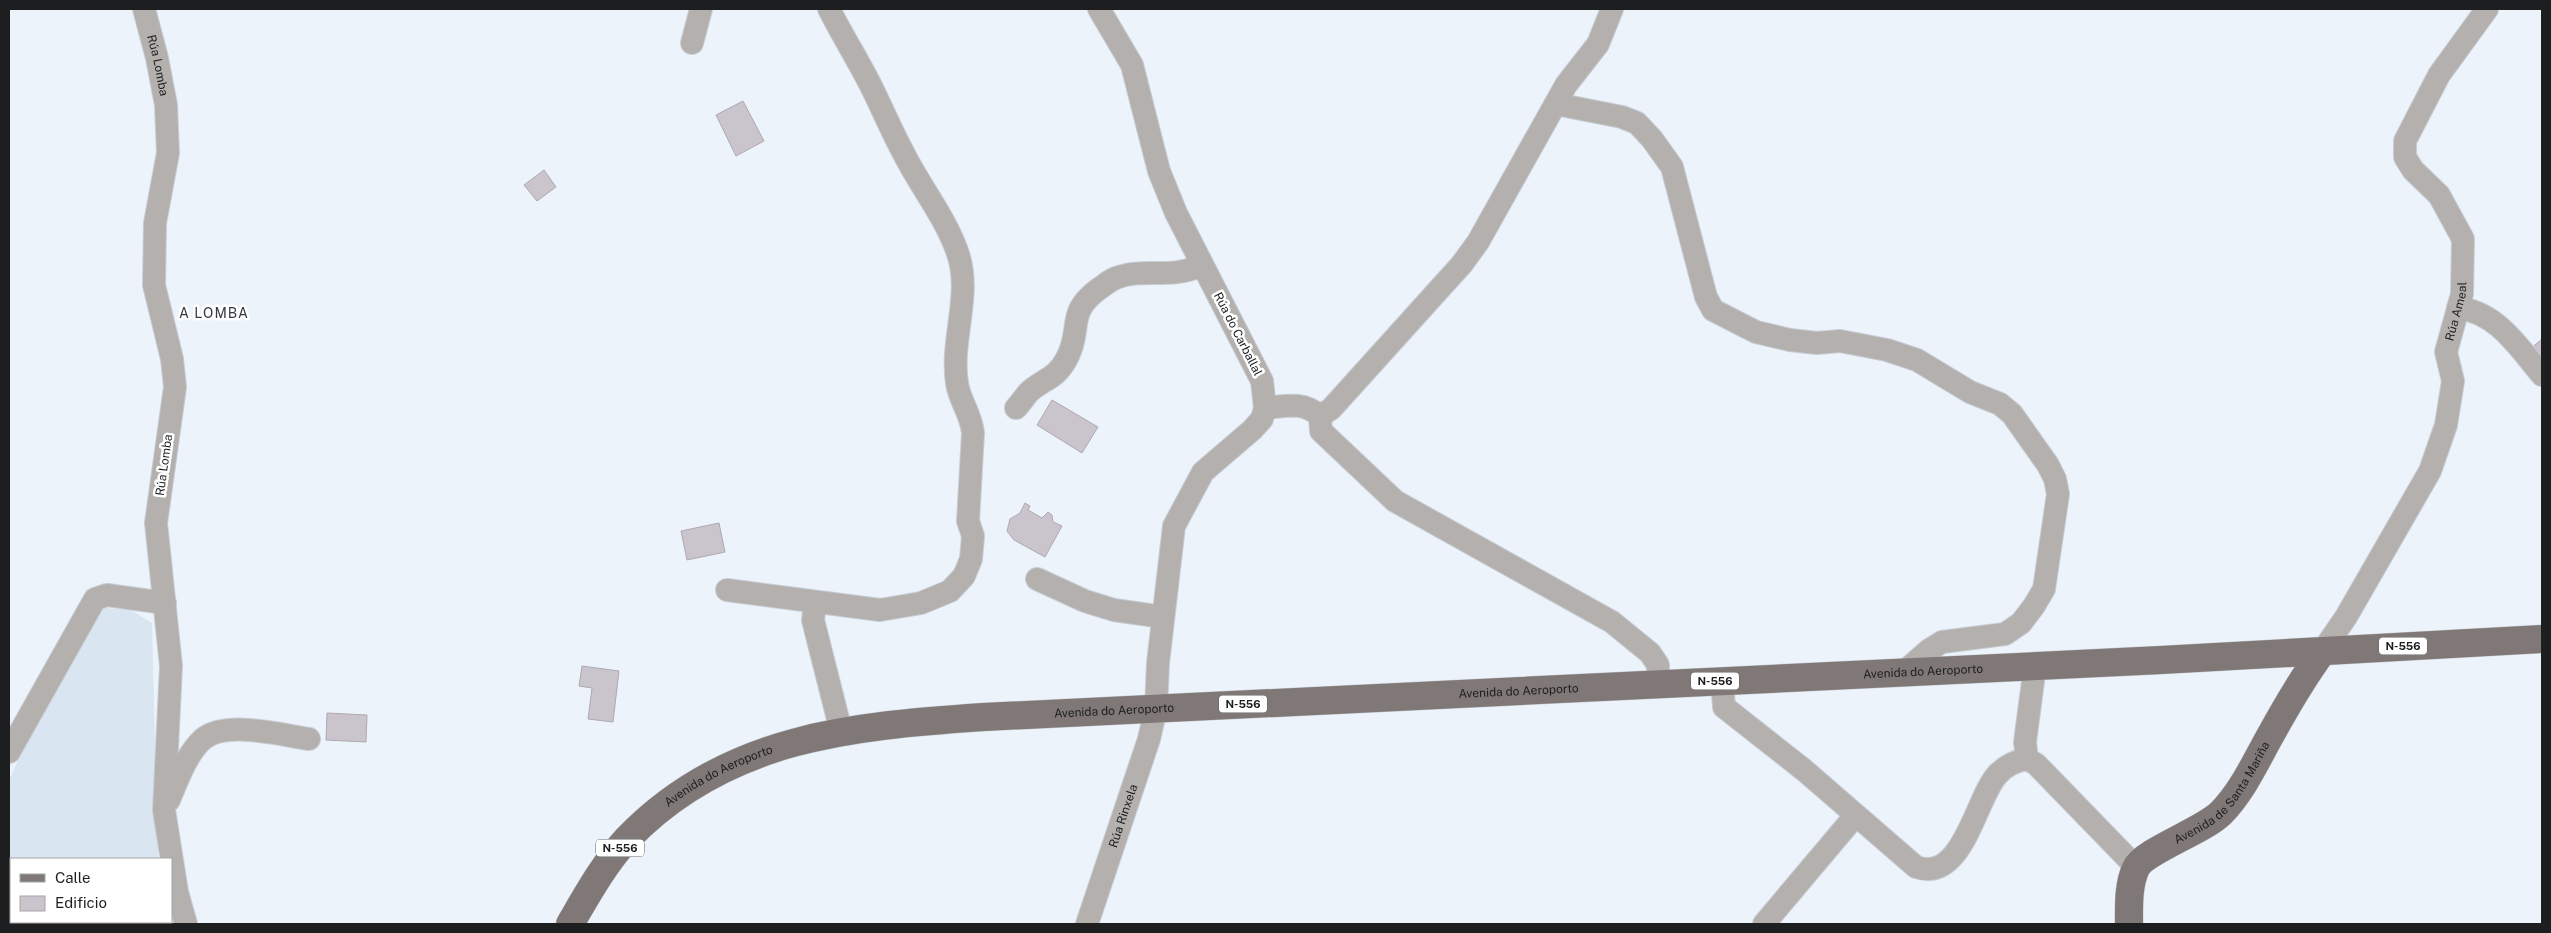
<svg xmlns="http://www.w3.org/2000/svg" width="2551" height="933" font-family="'Public Sans',sans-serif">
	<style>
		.built { fill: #dae5f2 }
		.building { fill: #cac5cc; stroke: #aea9b0 }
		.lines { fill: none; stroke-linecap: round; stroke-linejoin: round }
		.minor-casing { stroke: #c7cdd4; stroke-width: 24 }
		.major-casing { stroke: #c7cdd4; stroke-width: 29 }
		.minor { stroke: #b4b0ae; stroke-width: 22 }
		.major { stroke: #807876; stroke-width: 28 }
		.labels { text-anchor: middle; stroke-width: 5; stroke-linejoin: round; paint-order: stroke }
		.shield { fill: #fff; stroke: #606263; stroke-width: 1 }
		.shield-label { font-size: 11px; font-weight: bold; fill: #1c1e20 }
		.street-label { font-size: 12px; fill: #1c1e20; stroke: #fff }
		.neighbourhood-label { font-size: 14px; letter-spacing: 1px; fill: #363a40; stroke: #fff }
	</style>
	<rect width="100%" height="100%" fill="#edf3fb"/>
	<!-- built -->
	<polygon class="built" points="105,608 131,610 152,623 158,859 11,859 11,922 170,922 170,924 9,924 9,781 35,721 97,609"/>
	<!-- building -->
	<g class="building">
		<polygon points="743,101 764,141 736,156 716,115"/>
		<polygon points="544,170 556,187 537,201 524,185"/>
		<polygon points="2542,339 2542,366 2529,350"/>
		<polygon points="1052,400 1098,427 1082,453 1037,425"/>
		<polygon points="1025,503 1030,506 1028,510 1042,518 1048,512 1052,515 1053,522 1062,526 1045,557 1014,540 1007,531 1010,519 1020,513"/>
		<polygon points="719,523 725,552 687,560 681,531"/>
		<polygon points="582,666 619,671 613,722 588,719 592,688 579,686"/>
		<polygon points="327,713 367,715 366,742 326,740"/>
	</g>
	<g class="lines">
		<!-- minor casing -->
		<g class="minor-casing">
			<g id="minor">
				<path id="s1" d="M144,9L157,58L166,105L168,153L155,223L154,285L172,359L175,387L156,523L171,666L164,810L177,892L186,924"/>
				<polyline points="692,43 701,9"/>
				<polyline points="1556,104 1622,117 1637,123 1652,139 1672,167 1706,297 1713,310 1756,332 1790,340 1817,343 1840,341 1887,350 1917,360 1970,392 2000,404 2012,414 2048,465 2055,479 2058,494 2044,589 2034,606 2021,623 2005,634 1942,642 1929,650 1904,672"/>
				<path d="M2458,308C2497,312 2519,348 2542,375"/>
				<path d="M1016,408C1020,404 1024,398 1028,393C1042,379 1056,380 1067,358C1083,328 1065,313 1100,288C1105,285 1110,280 1116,278C1143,267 1171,280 1202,265"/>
				<path d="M1265,408C1286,406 1303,401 1320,416L1321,431L1395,501L1612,622L1650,653L1658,665V684"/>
				<polyline points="1320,416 1331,409 1462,264 1478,242 1566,85 1598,44 1612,9"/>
				<polyline points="1037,579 1085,601 1114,610 1163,617"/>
				<path d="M727,590L880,610L921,603L950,591L964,576L971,559L973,536L968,521L973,433C971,413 959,400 957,383C950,339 973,293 957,251C945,217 920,186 904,154C892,132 882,108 871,86C858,60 842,35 829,9"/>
				<polyline points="815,602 813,620 841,731"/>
				<path id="s2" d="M2322,652L2346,617L2430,471L2446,425L2453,381L2446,352L2462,294L2463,239L2439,195L2413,170L2405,157V141L2439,75L2487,9"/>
				<path d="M1722,681L1724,707L1804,770L1916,867C1963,883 1975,800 1997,775C2005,766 2015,761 2027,759L2036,764L2136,867"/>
				<polyline points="9,752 95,599 107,595 165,603"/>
				<polyline points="2027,759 2025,742 2035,666"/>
				<path d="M169,800C177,781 187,753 203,739C226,720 281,735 309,739"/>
				<path id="s3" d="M1087,924L1149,739L1156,708L1158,663L1174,526L1203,472L1252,430L1262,419L1265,408L1262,381L1176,213L1159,171L1132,65L1099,9"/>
				<polyline points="1764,924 1855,816"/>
			</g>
		</g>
		<!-- major casing -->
		<g class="major-casing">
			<g id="major">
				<path id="s4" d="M570,924C587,895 604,864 627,839C725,737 851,726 984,717L2161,660L2542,639"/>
				<path id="s5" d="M2129,924C2129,906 2128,885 2136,868C2144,851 2203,831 2221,813C2242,792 2256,761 2270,736C2286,707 2302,679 2322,652"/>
			</g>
		</g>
		<!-- minor -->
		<use href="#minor" class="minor"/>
		<!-- major -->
		<use href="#major" class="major"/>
	</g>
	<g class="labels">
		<!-- shield labels -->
		<g class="shield">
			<rect x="2379" y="637.5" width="48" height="17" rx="4"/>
			<rect x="1691" y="672.5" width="48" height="17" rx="4"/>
			<rect x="1219" y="695.5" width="48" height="17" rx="4"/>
			<rect x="596" y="839.5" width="48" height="17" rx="4"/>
		</g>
		<g class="shield-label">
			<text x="2403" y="650">N-556</text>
			<text x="1715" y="685">N-556</text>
			<text x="1243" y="708">N-556</text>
			<text x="620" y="852">N-556</text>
		</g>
		<!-- street labels -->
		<g class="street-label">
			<text dy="4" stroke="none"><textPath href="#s1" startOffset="58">Rúa Lomba</textPath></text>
			<text dy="4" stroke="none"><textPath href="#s2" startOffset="376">Rúa Ameal</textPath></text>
			<text transform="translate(1238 334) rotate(63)" y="4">Rúa do Carballal</text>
			<text transform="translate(164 465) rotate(-82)" y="4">Rúa Lomba</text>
			<text dy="4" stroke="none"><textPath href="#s4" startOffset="1430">Avenida do Aeroporto</textPath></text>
			<text dy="4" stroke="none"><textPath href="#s4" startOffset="1025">Avenida do Aeroporto</textPath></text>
			<text dy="4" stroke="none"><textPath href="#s4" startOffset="620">Avenida do Aeroporto</textPath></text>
			<text dy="4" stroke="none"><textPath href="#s4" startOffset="215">Avenida do Aeroporto</textPath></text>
			<text dy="4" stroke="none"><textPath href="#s5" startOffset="174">Avenida de Santa Mariña</textPath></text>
			<text dy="4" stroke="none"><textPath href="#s3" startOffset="114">Rúa Rinxela</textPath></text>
		</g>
		<!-- neighbourhood labels -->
		<g class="neighbourhood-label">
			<text x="214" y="318">A LOMBA</text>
		</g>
	</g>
	<!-- border -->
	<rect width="2551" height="933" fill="none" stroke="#1c1e20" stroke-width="20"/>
	<!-- legend -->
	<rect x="10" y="858" width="162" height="65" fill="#ffffff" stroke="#a4a5a6"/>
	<rect x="20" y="874" width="25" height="8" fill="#807876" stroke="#a4a5a6"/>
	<text x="55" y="883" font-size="15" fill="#1c1e20">Calle</text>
	<rect x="20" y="896" width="25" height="15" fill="#cac5cc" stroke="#a4a5a6"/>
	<text x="55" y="908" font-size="15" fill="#1c1e20">Edificio</text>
</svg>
